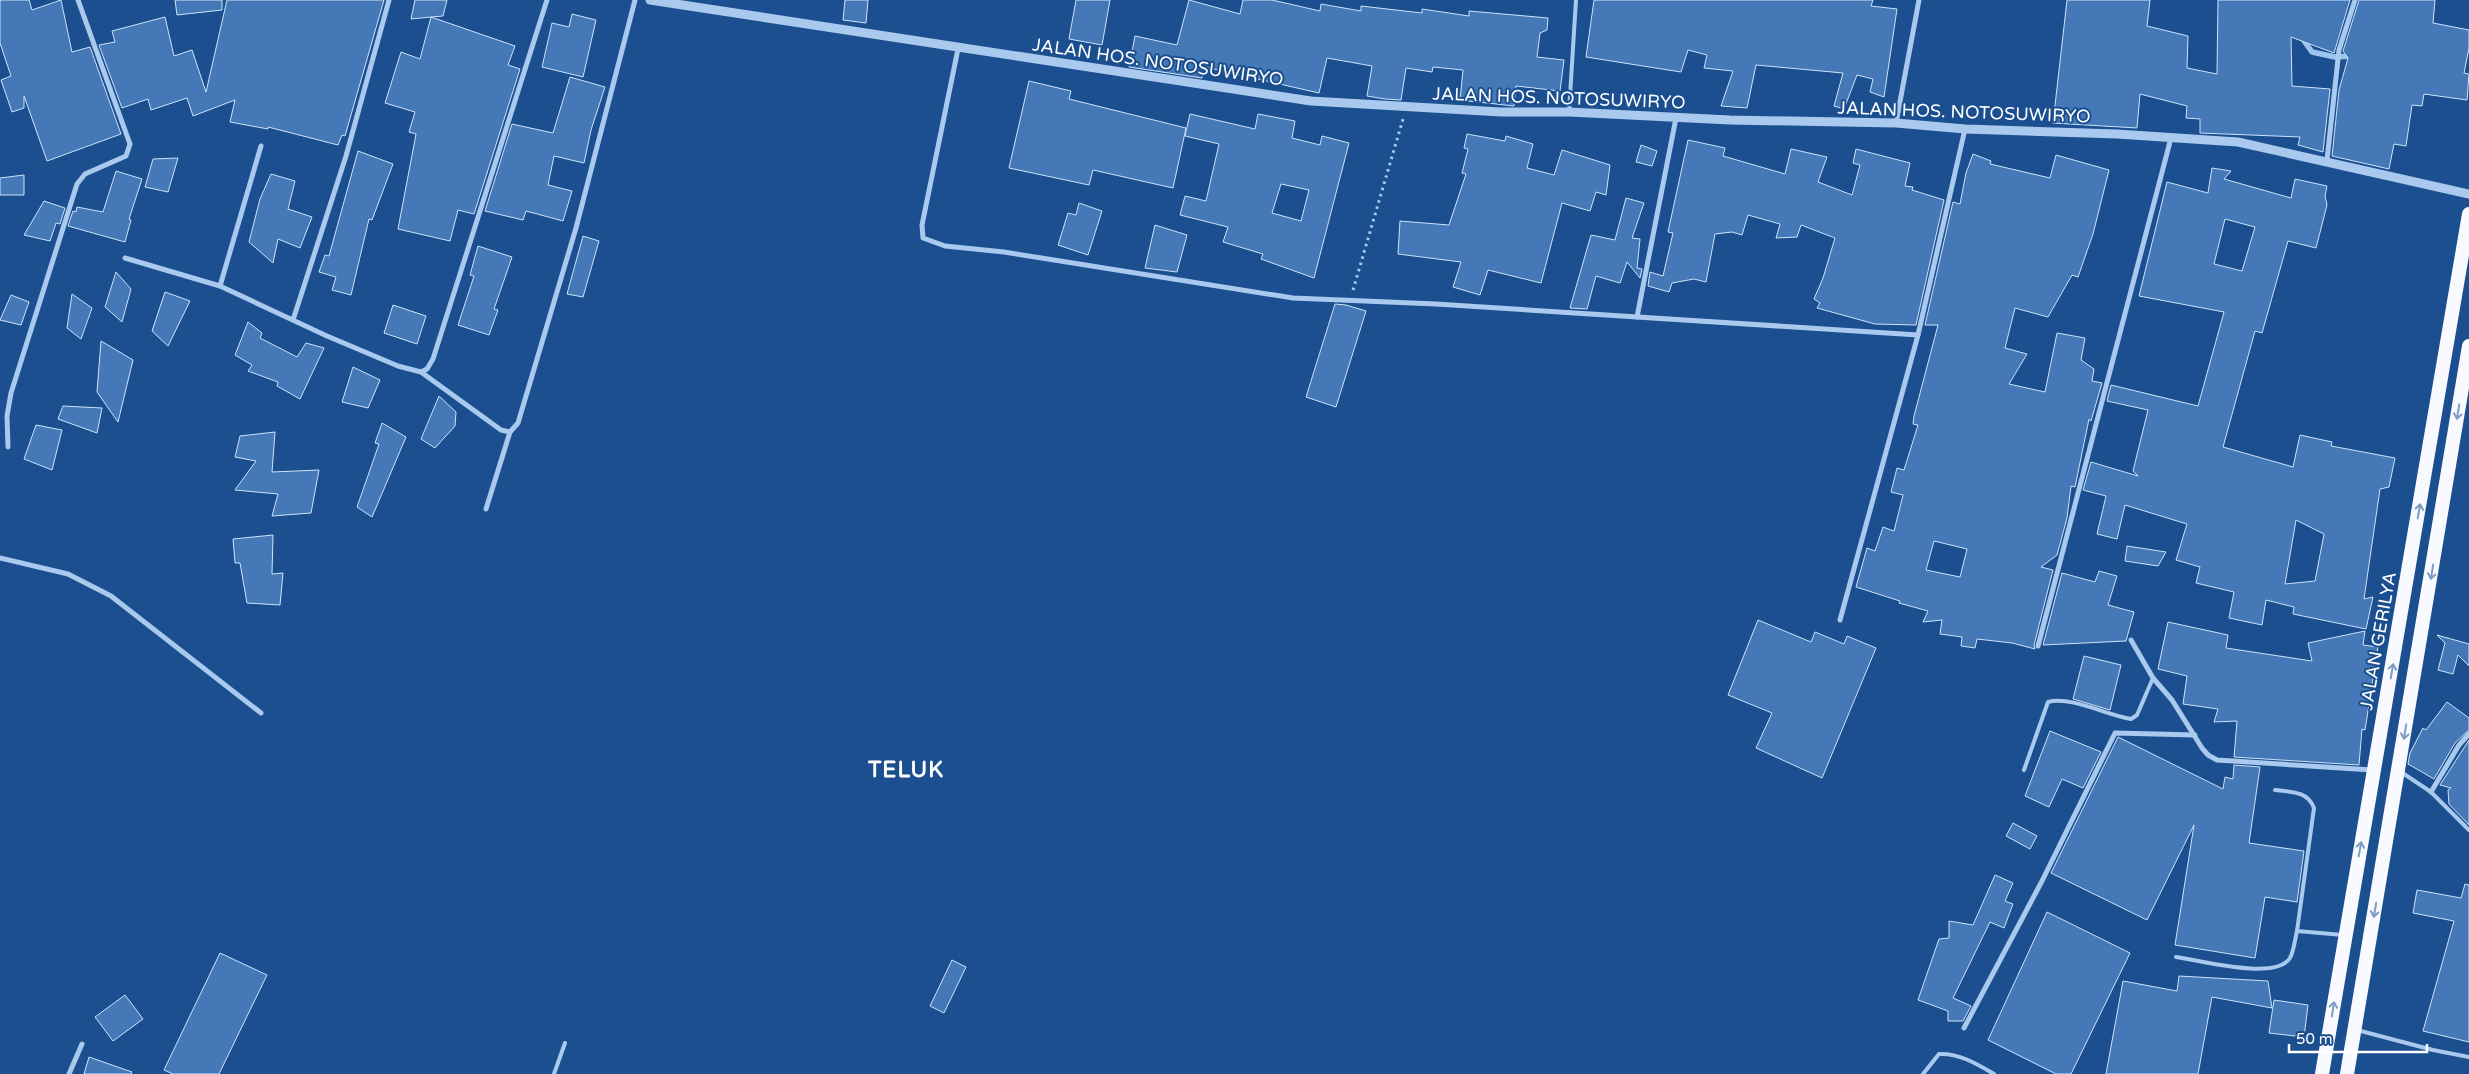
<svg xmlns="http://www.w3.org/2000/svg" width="2469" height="1074" font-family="'Varela Round',sans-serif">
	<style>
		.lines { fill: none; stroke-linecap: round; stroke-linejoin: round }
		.stream { stroke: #9cc4f0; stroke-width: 5.5 }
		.building { fill: #4478b7; stroke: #cfe3fa; fill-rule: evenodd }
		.path { stroke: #a9c9ee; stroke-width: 3; stroke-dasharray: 2.5 4; stroke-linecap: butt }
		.service { stroke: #a9c9ee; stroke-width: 4 }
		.minor { stroke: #a9c9ee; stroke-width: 5 }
		.tertiary { stroke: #a9c9ee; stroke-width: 9 }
		.trunk { stroke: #f8faff; stroke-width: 14 }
		.oneway { stroke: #7e9cc1 }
		.labels { text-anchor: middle; stroke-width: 4; stroke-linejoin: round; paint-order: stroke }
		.street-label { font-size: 18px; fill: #fff; stroke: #1b4f8f }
		.district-label { font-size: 22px; font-weight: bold; letter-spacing: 1px; fill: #fff; stroke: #1b4f8f }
	</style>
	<rect width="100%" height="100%" fill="#1b4f8f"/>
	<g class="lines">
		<!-- stream -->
		<polyline class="stream" points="2302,38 2312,52 2335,57 2353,56"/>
	</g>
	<!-- building -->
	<g class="building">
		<polygon points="0,0 29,0 32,10 61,0 72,52 90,47 121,134 47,161 24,96 24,108 12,112 1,80 11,76 0,43"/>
		<polygon points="175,0 222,0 222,10 177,15"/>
		<polygon points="227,0 384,0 345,136 342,135 338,145 268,127 268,129 230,122 235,100 193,116 187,98 151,110 148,99 122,108 99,45 115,42 112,31 165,17 174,56 192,50 206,92"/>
		<polygon points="415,0 447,0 443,16 431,17 515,46 508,65 520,69 474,214 458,210 450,241 398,229 416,134 409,132 415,112 385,103 401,52 420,59 431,17 411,19"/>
		<polygon points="845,0 868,0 866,23 843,20"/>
		<polygon points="1076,0 1110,0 1102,45 1069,39"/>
		<polygon points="1189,0 1240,14 1243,0 1272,0 1320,11 1321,4 1361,11 1361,6 1422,13 1422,9 1469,16 1469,11 1548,18 1547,30 1540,33 1537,57 1564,60 1560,91 1516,86 1514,106 1460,100 1463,70 1433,67 1432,72 1406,68 1401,100 1385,99 1367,96 1372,66 1327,58 1319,93 1205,67 1202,78 1129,67 1135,36 1177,45"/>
		<polygon points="1594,0 1873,0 1871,6 1897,9 1884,97 1870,92 1873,79 1857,75 1844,109 1834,106 1843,73 1756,65 1747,108 1721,106 1733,71 1704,68 1707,55 1688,50 1681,72 1586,57"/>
		<polygon points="2067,0 2150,0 2147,26 2188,36 2187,68 2217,74 2218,0 2350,0 2334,53 2291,37 2292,86 2330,89 2323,152 2298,145 2300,137 2200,133 2200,119 2186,118 2187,106 2140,94 2137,128 2053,123"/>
		<polygon points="2359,0 2435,0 2433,23 2469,30 2469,48 2464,73 2469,74 2467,100 2424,94 2422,106 2412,105 2406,146 2394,144 2389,169 2332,156 2339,90 2348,58 2343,51"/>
		<polygon points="572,14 596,20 583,77 542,67 552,23 569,27"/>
		<polygon points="570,77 605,87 591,130 584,163 554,156 548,185 572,191 563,221 526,211 523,220 485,211 512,124 553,133"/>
		<polygon points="1029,81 1071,91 1069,99 1186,128 1173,188 1093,170 1089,185 1009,168"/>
		<path d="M1190,114L1255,129L1258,114L1295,121L1292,138L1320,145L1322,136L1349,143L1314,278L1261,259L1263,254L1223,242L1228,227L1180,215L1185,196L1206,201L1219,144L1185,136ZM1281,184L1309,190L1301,221L1272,213Z"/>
		<polygon points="1467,134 1505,141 1506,136 1533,144 1527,168 1554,175 1562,150 1610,165 1606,195 1596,192 1590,211 1562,203 1541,283 1488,270 1480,295 1453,287 1461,262 1398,254 1400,221 1449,225 1466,174 1462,173 1468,149 1464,148"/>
		<polygon points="1688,140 1725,148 1723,156 1785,174 1791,149 1827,157 1818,182 1852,195 1860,165 1853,163 1856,149 1910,163 1905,186 1913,187 1912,190 1944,200 1916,325 1875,324 1817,308 1820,303 1814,299 1823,278 1835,238 1801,225 1797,237 1776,238 1780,224 1748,215 1742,235 1732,232 1715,234 1706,282 1694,279 1672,283 1669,292 1648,286 1650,272 1663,276 1673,233 1668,232"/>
		<polygon points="1641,145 1657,151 1652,166 1636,162"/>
		<polygon points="358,151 393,164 372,220 369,219 351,295 332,290 336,277 319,272 325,255 329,256"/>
		<path d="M1973,154L1991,161L1990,164L2050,178L2056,155L2109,170L2093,234L2078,277L2072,275L2048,317L2015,308L2005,348L2027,354L2009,384L2045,392L2057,333L2085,338L2081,360L2094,369L2092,381L2102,383L2091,421L2089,419L2075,487L2071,486L2067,518L2057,555L2041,567L2053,570L2034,645L2035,649L2012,643L1977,639L1975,648L1961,646L1962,637L1940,634L1942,620L1923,622L1928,611L1899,603L1900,601L1856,587L1867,548L1875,551L1883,527L1894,531L1903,495L1891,492L1897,468L1904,470L1918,425L1913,424L1914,416L1938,325H1925L1953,202L1960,204L1966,173ZM1934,541L1967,549L1960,577L1926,570Z"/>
		<polygon points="178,158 168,192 145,187 153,159"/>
		<path d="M2212,168L2231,171L2224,179L2291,198L2295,179L2327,186L2325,196L2327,205L2316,248L2288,241L2262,333L2255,331L2223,447L2293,467L2300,435L2332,442L2331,446L2395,458L2389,487L2380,489L2364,599L2373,597L2366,629L2293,614L2294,607L2266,600L2262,625L2229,618L2234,592L2196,583L2200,567L2176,560L2187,524L2125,505L2117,539L2097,534L2106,496L2083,490L2091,462L2138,476L2133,471L2148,410L2107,401L2111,385L2198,406L2224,312L2139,296L2167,182L2208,193ZM2225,219L2255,227L2242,271L2214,264ZM2296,520L2324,534L2315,581L2285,584Z"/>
		<polygon points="116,171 142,179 129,219 131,220 125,242 68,226 73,211 76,212 77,207 103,212"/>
		<polygon points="271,174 295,181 288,209 312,217 300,248 278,239 273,263 249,242 260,199"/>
		<polygon points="24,175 24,195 0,195 0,178"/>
		<polygon points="1626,198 1644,203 1632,238 1640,239 1637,268 1642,269 1640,278 1627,262 1620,283 1596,276 1587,309 1570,308 1591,235 1615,240"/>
		<polygon points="44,201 65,208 60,224 56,223 50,241 24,235"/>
		<polygon points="1079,203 1102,211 1088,255 1058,245 1068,213 1076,215"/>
		<polygon points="1155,225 1187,235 1177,272 1145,268"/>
		<polygon points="583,236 599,241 583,297 567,294"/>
		<polygon points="478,246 512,257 494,309 498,310 489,335 458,325 474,276 470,275"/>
		<polygon points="116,272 131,289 122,322 105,307"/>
		<polygon points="165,292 190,301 168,346 152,331"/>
		<polygon points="72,294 92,308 81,339 67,328"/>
		<polygon points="11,295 29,302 21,325 0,320"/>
		<polygon points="1335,304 1346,305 1366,311 1336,407 1306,397"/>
		<polygon points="393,305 426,316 417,344 384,333"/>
		<polygon points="248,322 262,333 260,338 297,357 306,343 324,348 300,399 277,386 278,382 248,371 252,365 235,355"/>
		<polygon points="101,341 133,360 118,422 97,392"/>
		<polygon points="353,367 380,380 368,408 342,402"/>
		<polygon points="439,396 456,412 455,426 435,448 421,439"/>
		<polygon points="63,406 102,408 97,433 58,419"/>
		<polygon points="382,423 406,437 372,517 357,507 379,444 375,443"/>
		<polygon points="36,425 62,430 52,470 24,459"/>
		<polygon points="275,432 272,472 319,470 311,513 272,516 278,494 235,490 256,461 235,457 240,436"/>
		<polygon points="273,535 272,574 283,573 280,605 247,603 240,563 235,563 233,539"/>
		<polygon points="2127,546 2166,552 2158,566 2125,561"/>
		<polygon points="2099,571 2117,576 2108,605 2134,612 2126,641 2043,645 2062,573 2095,582"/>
		<polygon points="1758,620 1811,642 1815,632 1844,644 1847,636 1876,648 1822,778 1756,748 1772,713 1728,695"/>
		<polygon points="2168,622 2228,635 2226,648 2312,661 2308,643 2365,631 2363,645 2378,647 2365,730 2362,729 2359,765 2234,757 2237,721 2214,722 2218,709 2183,704 2187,676 2158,669"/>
		<polygon points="2437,635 2469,644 2469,666 2458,655 2453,674 2438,670 2445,643"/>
		<polygon points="2084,656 2121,665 2110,710 2073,699"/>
		<polygon points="2447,702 2469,718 2469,730 2455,743 2434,779 2408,764 2410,753 2423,728 2426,730"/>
		<polygon points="2050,731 2101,752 2083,788 2062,779 2049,807 2025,796"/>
		<polygon points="2118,737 2223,789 2225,777 2233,779 2234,765 2260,767 2249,843 2304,851 2297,902 2265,897 2255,958 2175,945 2194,825 2147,920 2051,873"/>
		<polygon points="2469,740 2469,825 2449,804 2448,790 2451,788 2440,785"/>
		<polygon points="2013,823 2037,836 2030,849 2006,836"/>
		<polygon points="1995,875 2013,883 2005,901 2013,904 2004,928 1990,922 1953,998 1971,1006 1963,1021 1948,1021 1948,1011 1918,1000 1939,939 1949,938 1949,921 1973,925"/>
		<polygon points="2465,884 2469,885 2469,1042 2423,1031 2454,921 2413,913 2417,890 2461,898"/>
		<polygon points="2047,912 2130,953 2071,1074 2056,1074 1988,1040"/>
		<polygon points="220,953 267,975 219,1074 173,1074 164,1070"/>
		<polygon points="952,960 966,967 944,1013 930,1006"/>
		<polygon points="2179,976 2268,981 2272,1008 2212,997 2198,1074 2106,1074 2123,981 2177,991"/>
		<polygon points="125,995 143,1019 113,1041 95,1017"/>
		<polygon points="2274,1000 2308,1005 2304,1037 2269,1033"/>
		<polygon points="89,1057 132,1072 131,1074 84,1074"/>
	</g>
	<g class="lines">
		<!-- path -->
		<polyline class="path" points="1353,290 1403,119"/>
		<!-- service -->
		<g class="service">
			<polyline points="1569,112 1576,0"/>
			<path d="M2024,770L2048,702C2072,696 2106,715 2131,719L2137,715L2153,678"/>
			<polyline points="2401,772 2431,792 2469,830"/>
			<path d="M2275,790C2291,792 2308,791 2314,808L2297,931"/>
			<path d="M2176,957C2200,960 2275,981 2290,958C2294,951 2295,939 2297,931L2343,935"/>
			<polyline points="2357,1030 2433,1050 2469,1057"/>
			<polyline points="554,1074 565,1043"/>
			<path d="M1923,1074L1939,1054C1959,1053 1977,1064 1994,1074"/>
		</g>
		<!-- minor -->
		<g class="minor">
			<polyline points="958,49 922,225 923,238 945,246 1004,252 1293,298 1436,304 1918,335"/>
			<polyline points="1896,123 1919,0"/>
			<polyline points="2327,160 2339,50 2355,0"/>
			<polyline points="125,258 220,286 327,336 398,366 421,372 427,369 433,359 547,0"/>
			<polyline points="220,286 261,146"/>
			<polyline points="1637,317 1676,118"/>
			<polyline points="293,320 346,156 389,0"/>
			<polyline points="421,372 501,430 510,432 518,423 576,228 635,0"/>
			<polyline points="8,447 7,416 11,393 77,184 85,174 126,156 130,144 78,0"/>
			<polyline points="486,509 510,432"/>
			<polyline points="0,558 68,574 111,596 261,713"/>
			<polyline points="1840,620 1918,335 1965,129"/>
			<polyline points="2131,640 2153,678 2172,700 2202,748 2208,755 2217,760 2372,770"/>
			<polyline points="2038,646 2171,138"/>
			<polyline points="2431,792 2459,745 2469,734"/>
			<polyline points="1964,1028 2042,881 2115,733 2195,735"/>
			<polyline points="69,1074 82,1044"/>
		</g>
		<!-- tertiary -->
		<polyline class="tertiary" points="650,0 1311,101 1501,112 1569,112 1730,120 1896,123 1965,129 2117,134 2238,142 2469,194"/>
		<!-- trunk -->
		<g class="trunk">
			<polyline points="2322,1074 2469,214"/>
			<polyline points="2347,1074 2469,346"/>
		</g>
	</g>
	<!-- one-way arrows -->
	<defs><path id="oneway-shaft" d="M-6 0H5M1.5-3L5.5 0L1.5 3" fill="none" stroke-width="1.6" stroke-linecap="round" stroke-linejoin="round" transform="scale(1.25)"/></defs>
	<g class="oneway">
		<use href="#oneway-shaft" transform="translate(2458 412) rotate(99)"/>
		<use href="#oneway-shaft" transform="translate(2419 511) rotate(-80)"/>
		<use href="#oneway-shaft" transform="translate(2432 572) rotate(99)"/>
		<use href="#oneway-shaft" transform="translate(2392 671) rotate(-80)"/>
		<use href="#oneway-shaft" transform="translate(2405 732) rotate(99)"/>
		<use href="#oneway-shaft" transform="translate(2360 849) rotate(-80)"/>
		<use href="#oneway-shaft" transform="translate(2375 910) rotate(100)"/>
		<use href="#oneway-shaft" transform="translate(2333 1009) rotate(-81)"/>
	</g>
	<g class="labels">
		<!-- street labels -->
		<g class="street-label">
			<text transform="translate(1158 62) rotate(8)" y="6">JALAN HOS. NOTOSUWIRYO</text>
			<text transform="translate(1559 98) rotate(2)" y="6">JALAN HOS. NOTOSUWIRYO</text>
			<text transform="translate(1964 112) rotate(2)" y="6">JALAN HOS. NOTOSUWIRYO</text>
			<text transform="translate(2378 641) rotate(-80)" y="6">JALAN GERILYA</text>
		</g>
		<!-- district labels -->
		<g class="district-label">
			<text x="906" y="777">TELUK</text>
		</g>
	</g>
	<!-- scale -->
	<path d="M2289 1044v8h138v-8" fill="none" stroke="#ffffff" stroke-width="2.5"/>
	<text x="2296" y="1044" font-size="15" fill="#ffffff" stroke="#1b4f8f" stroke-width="4" paint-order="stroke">50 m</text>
</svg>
